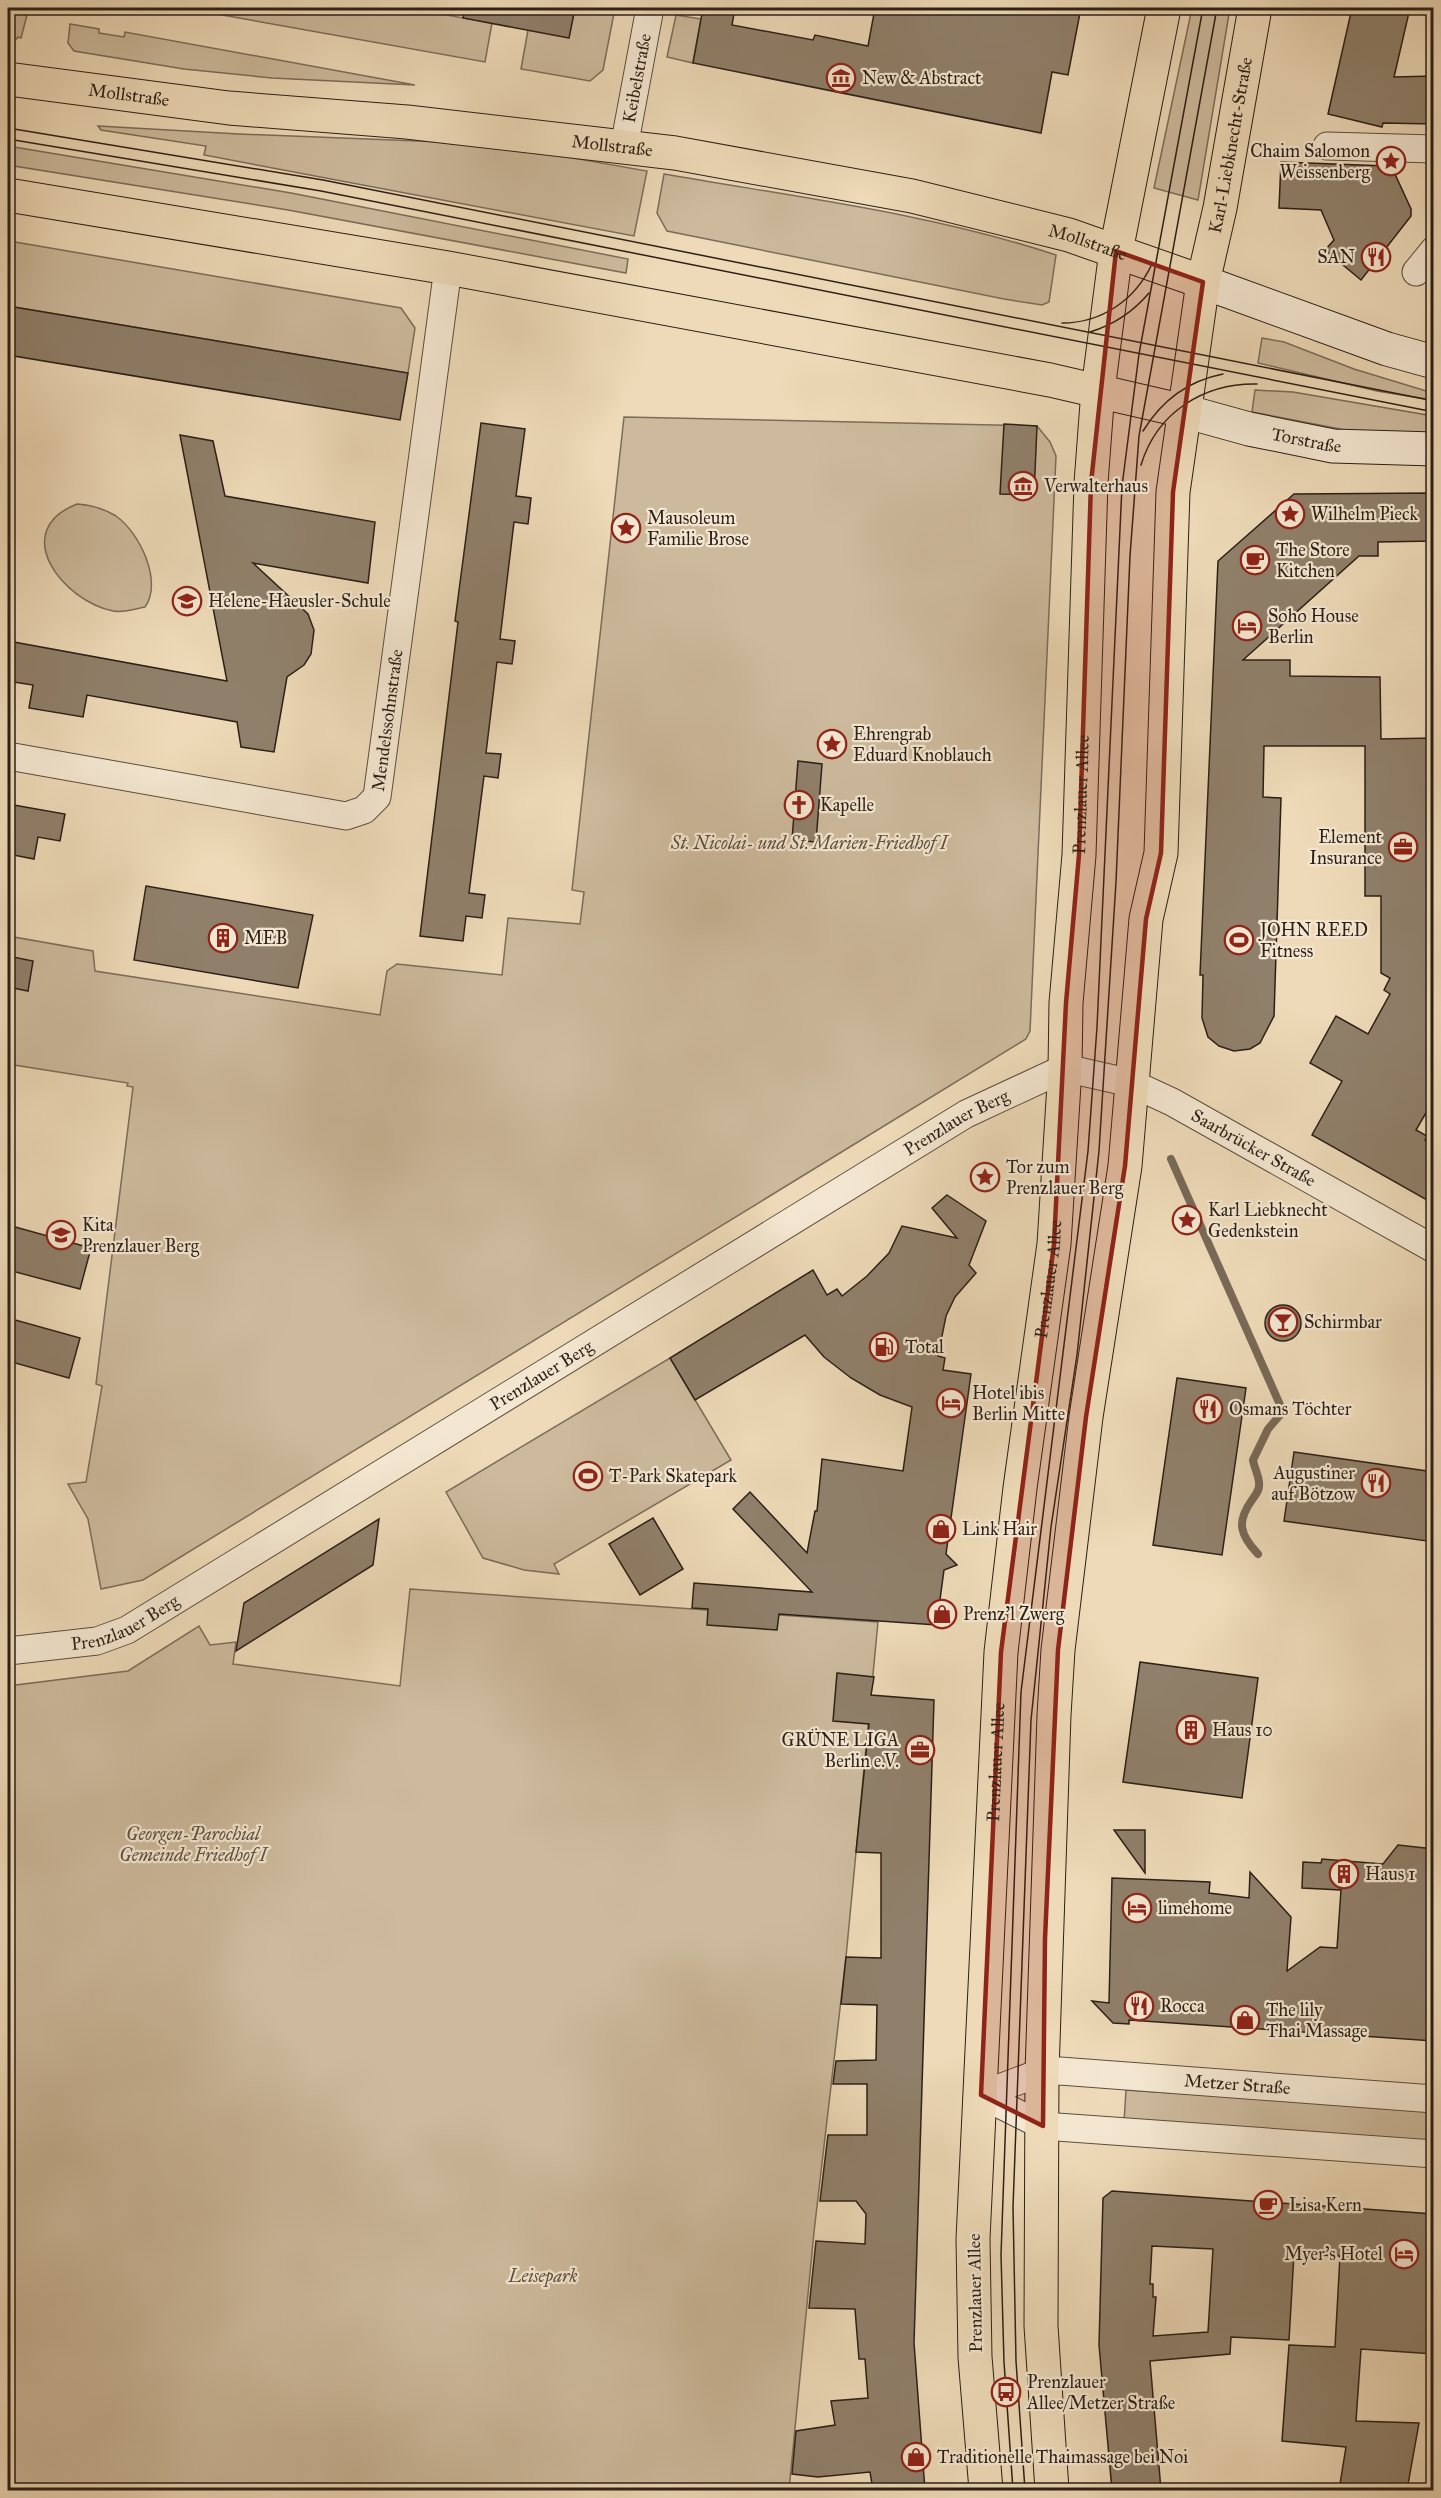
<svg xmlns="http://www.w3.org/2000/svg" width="1441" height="2498" font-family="'IM FELL Great Primer',serif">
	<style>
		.green { fill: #cdba9d; stroke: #7c6c5a; stroke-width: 1.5 }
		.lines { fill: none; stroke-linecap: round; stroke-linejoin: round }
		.stream { stroke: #786957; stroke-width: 8 }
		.building { fill: #90806b; stroke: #2b1f17; stroke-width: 1.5; fill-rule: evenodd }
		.street-casing { stroke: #5c4e3f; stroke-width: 29 }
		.secondary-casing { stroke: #2b1f17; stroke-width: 35 }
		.primary-casing { stroke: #2b1f17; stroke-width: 35 }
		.street { stroke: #f4e7d1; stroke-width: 27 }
		.secondary { stroke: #f4e7d1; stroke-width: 33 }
		.primary { stroke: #eedab8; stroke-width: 33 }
		.tram { stroke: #2b1f17; stroke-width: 1.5 }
		.marked { fill: #8f2418; fill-opacity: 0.2; stroke: #8f2418; stroke-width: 4.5; stroke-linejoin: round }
		.labels { text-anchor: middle; stroke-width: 4.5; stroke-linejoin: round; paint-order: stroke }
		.street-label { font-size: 18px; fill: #2b1f17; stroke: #f4e7d1 }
		.poi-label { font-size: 18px; fill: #2b1f17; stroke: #f4e7d1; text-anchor: start }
		.park-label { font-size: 18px; font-style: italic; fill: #5c4e3f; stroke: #f4e7d1 }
	</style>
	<rect width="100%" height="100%" fill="#eedab8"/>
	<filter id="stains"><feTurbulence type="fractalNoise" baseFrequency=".00333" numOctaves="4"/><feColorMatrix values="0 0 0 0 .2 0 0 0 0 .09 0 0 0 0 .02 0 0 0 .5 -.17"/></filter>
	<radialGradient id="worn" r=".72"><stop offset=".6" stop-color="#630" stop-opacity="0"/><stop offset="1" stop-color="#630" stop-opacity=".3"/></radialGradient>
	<!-- green -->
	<g class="green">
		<polygon points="195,8 407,8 492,23 485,62 194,10"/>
		<polygon points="575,8 615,8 603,70 590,81 521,69 528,30 569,38"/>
		<polygon points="1192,8 1230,8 1198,200 1154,188"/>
		<polygon points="8,12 27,15 21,38 18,37 14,42 8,41"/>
		<polygon points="676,15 701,19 693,63 667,57"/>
		<polygon points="70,24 99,29 99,33 124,37 125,32 415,85 272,78 184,69 74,51 68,43"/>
		<polygon points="98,126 239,134 494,144 647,171 634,236 204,155 206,146 101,130"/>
		<polygon points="8,146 291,193 628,259 626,273 288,210 8,165"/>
		<path d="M664,174C795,197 930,213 1056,255L1049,302L1042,305L1004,299L667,231L657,213Z"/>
		<polygon points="15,242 401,308 415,328 408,373 8,306 8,245"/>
		<polygon points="1262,338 1284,342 1354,369 1433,393 1433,400 1377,391 1258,363"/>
		<polygon points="1255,390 1293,392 1433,416 1433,437 1366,434 1252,412"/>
		<polygon points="624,417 1037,426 1050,442 1056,456 1030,1031 1026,1039 143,1580 101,1589 88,1519 68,1484 86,1482 102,1386 96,1384 133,1087 127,1086 128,1083 8,1064 8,936 93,951 95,971 380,1015 387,971 397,964 502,975 508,918 580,924 584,892 572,890"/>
		<path d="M77,504C92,505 103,508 116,516C140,533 163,582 145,607C135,609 123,613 113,611C63,601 8,531 77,504Z"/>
		<polygon points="670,1358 731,1460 554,1564 559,1574 524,1570 483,1558 446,1492"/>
		<polygon points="410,1589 878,1622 846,1957 814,2232 789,2490 8,2489 8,1686 128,1671 199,1626 210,1645 236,1642 233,1664 400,1686"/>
		<polygon points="1126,2090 1433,2110 1433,2143 1124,2122"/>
	</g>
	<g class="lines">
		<!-- stream -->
		<path class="stream" d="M1171,1159L1281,1407V1414L1268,1429L1253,1460C1254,1467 1259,1476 1259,1483C1260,1490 1256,1494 1252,1500C1236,1522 1240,1535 1258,1554"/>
	</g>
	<!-- building -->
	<g class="building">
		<polygon points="464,8 575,8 569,38 463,18"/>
		<polygon points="703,8 735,8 732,25 813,40 815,35 868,46 875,8 1081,8 1068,75 1052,72 1041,133 693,63"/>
		<polygon points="1352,8 1410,8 1394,77 1434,76 1434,124 1383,123 1382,127 1328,114"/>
		<polygon points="1281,162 1387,166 1394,172 1411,209 1411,216 1361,280 1325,250 1334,240 1321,210 1279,208"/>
		<polygon points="8,306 408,373 400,420 8,355"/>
		<polygon points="481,423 525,429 516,496 531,498 528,524 514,522 500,639 515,641 512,664 497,662 486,753 501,754 498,778 484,776 469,893 485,895 482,918 466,916 463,941 420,936 458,622 455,621"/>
		<polygon points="1004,424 1037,426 1034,495 1000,494"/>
		<polygon points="180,435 213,441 225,496 375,522 368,583 253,563 308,614 314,630 311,654 304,665 287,677 274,752 241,747 237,722 87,695 83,717 29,708 33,685 8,681 8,641 227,681"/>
		<polygon points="1434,493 1434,541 1378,542 1378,556 1359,556 1243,660 1290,660 1290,676 1380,677 1381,739 1434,738 1434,1099 1416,1130 1427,1136 1425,1140 1434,1145 1434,1204 1312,1135 1342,1081 1310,1063 1336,1016 1368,1034 1390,994 1384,990 1390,978 1381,973 1381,896 1365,896 1365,746 1264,746 1263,797 1281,798 1274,1016 1260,1043 1250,1049 1234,1051 1219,1046 1208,1037 1202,1018 1203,975 1200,975 1218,561 1294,494"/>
		<polygon points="798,761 822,764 816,842 792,840"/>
		<polygon points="8,804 65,814 60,841 38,837 34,859 8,854"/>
		<polygon points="146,886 313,915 298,988 134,960"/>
		<polygon points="8,956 33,961 28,991 8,987"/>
		<polygon points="947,1195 986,1221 969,1265 976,1273 955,1297 946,1316 938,1356 945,1358 943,1370 971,1374 946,1554 957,1565 944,1570 939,1607 949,1614 937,1625 779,1614 777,1630 707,1625 708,1609 692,1608 694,1583 812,1592 733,1509 750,1492 807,1553 815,1511 817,1511 822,1459 903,1471 912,1407 880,1395 851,1378 824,1357 805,1335 695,1400 670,1358 813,1270 827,1295 837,1289 842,1296 867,1276 889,1253 902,1226 957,1238 932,1208"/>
		<polygon points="8,1225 91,1248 80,1289 8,1270"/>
		<circle cx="1283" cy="1323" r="18"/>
		<polygon points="8,1318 80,1338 69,1378 8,1361"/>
		<polygon points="1177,1378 1246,1388 1222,1555 1153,1545"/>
		<polygon points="1294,1452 1434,1472 1434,1542 1284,1521"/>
		<polygon points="653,1518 683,1569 640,1595 609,1544"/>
		<polygon points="379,1519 373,1565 236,1651 244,1603"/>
		<polygon points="1140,1662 1258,1678 1242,1798 1123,1782"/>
		<polygon points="837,1673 874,1677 871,1695 934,1700 914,2343 925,2490 873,2490 870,2472 818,2477 792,2474 796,2431 835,2425 831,2401 868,2398 865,2359 859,2359 855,2309 809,2308 816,2241 865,2244 866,2214 856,2201 820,2201 828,2135 867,2135 867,2084 833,2084 836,2061 876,2060 877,2005 841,2004 846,1957 881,1958 881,1853 856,1852 869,1724 833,1721"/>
		<polygon points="1114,1830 1145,1830 1145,1873"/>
		<polygon points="1398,1845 1434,1849 1434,2041 1129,2020 1129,2024 1113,2023 1092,2001 1109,2003 1112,1878 1210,1882 1209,1893 1249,1898 1250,1872 1291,1917 1287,1971 1320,1947 1337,1948 1341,1890 1302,1888 1303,1862 1321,1863 1322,1859 1383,1864"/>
		<path d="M1112,2191L1434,2214V2354L1361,2349L1356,2421L1419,2423L1407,2490H1339L1346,2447L1282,2441L1289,2345L1335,2347L1340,2256L1294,2254L1289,2340L1231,2337L1230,2354L1150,2361L1161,2490H1112L1099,2345L1103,2198ZM1152,2246L1213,2249L1208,2332L1153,2336L1156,2297H1153V2284H1150Z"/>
	</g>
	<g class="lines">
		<!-- street casing -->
		<g class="street-casing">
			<g id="street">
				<polyline points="1327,146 1434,149"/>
				<path id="s1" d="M624,147L650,8"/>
				<polyline points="1416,272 1434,250"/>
				<path id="s2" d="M8,756L346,816L364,810L377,797L448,268"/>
				<path id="s3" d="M8,1651L97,1641L127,1630L966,1114L1065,1068L1131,1083L1172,1102L1434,1249"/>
				<polyline points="981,2095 1043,2126 1434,2154"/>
				<path id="s4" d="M981,2095L1042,2072L1060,2071L1434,2099"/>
			</g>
		</g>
		<!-- secondary casing -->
		<g class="secondary-casing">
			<g id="secondary">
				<polyline points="1203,282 1387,349 1434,362"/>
				<path id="s5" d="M1184,411L1249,429L1333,446L1434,449"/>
			</g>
		</g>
		<!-- primary casing -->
		<g class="primary-casing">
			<g id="primary">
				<path id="s6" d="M8,79L229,108L407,122L675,153L912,196L1069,235L1203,282"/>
				<polyline points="8,195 448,268 1050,380 1184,411"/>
				<path id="s7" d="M986,2490L975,2357L973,2239L1001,1652L1020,1488L1054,1244L1065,1068L1066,1003L1079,855L1091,483L1098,390L1116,251L1164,8"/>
				<path id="s8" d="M1052,2490L1041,2326L1042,2072L1054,1715L1058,1650L1086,1417L1125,1166L1146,919L1161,853L1173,492L1203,282L1220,208L1255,8"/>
			</g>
		</g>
		<!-- street -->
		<use href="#street" class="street"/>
		<!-- secondary -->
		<use href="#secondary" class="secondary"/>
		<!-- primary -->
		<use href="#primary" class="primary"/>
		<!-- tram -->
		<g class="tram">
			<polyline points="8,128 323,180 1434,401"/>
			<polyline points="8,139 321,191 1434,412"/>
			<path d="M1062,323C1102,323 1135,300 1152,264"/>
			<path d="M1090,332C1113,325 1133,312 1149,293"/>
			<path d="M1143,431C1162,400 1187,381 1223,374"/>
			<path d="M1141,465C1157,412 1204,383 1257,384"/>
			<polyline points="1013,2490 1004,2362 1001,2255 1021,1692 1088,1151 1097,1027 1122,486 1139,354 1203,8"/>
			<polyline points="1025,2490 1016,2361 1013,2207 1031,1720 1051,1527 1077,1355 1099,1151 1116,882 1130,556 1139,436 1217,8"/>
		</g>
	</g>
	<!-- marked area -->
	<path class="marked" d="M1116,251L1203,282L1173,492L1161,853L1146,919L1125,1166L1086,1417L1058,1650L1045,1939L1043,2126L981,2095L1001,1652L1054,1244L1066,1003L1079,855L1091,483Z"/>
	<!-- icons -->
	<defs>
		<g id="museum-ring" transform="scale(1.5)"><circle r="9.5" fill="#f4e7d1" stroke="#8f2418" stroke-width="1.5"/><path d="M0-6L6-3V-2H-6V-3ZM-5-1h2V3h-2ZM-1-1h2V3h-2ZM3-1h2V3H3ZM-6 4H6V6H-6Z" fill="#8f2418"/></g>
		<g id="sight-ring" transform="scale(1.5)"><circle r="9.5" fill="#f4e7d1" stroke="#8f2418" stroke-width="1.5"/><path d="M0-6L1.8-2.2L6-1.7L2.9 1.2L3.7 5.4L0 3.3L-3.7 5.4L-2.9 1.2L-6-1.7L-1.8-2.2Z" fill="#8f2418"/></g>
		<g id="restaurant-ring" transform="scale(1.5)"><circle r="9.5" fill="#f4e7d1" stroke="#8f2418" stroke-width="1.5"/><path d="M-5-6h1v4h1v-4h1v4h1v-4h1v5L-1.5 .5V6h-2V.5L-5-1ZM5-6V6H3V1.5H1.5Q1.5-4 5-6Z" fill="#8f2418"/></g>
		<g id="cafe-ring" transform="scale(1.5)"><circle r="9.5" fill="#f4e7d1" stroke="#8f2418" stroke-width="1.5"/><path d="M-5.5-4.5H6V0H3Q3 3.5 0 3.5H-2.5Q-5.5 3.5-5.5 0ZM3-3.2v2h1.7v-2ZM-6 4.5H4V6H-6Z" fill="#8f2418"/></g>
		<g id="school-ring" transform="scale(1.5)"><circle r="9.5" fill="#f4e7d1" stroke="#8f2418" stroke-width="1.5"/><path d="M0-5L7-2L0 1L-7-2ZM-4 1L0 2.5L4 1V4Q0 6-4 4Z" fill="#8f2418"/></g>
		<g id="hotel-ring" transform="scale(1.5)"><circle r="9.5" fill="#f4e7d1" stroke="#8f2418" stroke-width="1.5"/><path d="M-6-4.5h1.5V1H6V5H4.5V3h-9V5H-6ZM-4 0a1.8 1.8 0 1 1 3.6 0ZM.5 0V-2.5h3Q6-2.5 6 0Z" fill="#8f2418"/></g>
		<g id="church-ring" transform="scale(1.5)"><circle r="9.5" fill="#f4e7d1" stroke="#8f2418" stroke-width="1.5"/><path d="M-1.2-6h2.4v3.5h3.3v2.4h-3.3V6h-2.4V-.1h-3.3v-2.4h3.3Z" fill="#8f2418"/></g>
		<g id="office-ring" transform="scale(1.5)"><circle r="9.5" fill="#f4e7d1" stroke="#8f2418" stroke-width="1.5"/><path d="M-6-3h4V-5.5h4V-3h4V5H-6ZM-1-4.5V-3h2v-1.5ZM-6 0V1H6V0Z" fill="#8f2418"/></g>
		<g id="building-ring" transform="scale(1.5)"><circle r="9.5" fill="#f4e7d1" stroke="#8f2418" stroke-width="1.5"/><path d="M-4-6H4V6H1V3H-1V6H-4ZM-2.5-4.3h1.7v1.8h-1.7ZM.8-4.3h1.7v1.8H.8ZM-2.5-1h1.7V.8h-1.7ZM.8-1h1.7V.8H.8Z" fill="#8f2418"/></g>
		<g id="stadium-ring" transform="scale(1.5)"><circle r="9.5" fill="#f4e7d1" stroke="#8f2418" stroke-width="1.5"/><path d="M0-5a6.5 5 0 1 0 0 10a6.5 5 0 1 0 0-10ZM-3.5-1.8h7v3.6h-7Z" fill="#8f2418"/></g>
		<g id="bar-ring" transform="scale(1.5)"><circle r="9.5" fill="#f4e7d1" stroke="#8f2418" stroke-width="1.5"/><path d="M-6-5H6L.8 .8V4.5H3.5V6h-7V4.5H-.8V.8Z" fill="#8f2418"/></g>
		<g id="fuel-ring" transform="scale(1.5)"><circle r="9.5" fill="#f4e7d1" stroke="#8f2418" stroke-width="1.5"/><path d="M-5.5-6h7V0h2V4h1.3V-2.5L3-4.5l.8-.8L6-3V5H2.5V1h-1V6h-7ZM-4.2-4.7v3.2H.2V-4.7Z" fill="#8f2418"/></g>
		<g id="shop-ring" transform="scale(1.5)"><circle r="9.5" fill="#f4e7d1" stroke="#8f2418" stroke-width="1.5"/><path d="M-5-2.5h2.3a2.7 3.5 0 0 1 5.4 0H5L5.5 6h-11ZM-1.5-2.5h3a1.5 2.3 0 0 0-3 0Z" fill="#8f2418"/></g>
		<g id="bus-ring" transform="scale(1.5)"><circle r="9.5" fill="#f4e7d1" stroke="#8f2418" stroke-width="1.5"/><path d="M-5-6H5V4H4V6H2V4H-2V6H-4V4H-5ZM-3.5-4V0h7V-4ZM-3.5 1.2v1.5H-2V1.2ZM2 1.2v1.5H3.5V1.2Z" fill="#8f2418"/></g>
	</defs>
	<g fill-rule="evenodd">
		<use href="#museum-ring" x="841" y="78"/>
		<use href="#sight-ring" x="1391" y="161"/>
		<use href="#restaurant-ring" x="1376" y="257"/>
		<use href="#museum-ring" x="1023" y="486"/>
		<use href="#sight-ring" x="1290" y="514"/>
		<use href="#sight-ring" x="626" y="528"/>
		<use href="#cafe-ring" x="1255" y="560"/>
		<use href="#school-ring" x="187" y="601"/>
		<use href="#hotel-ring" x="1247" y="626"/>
		<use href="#sight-ring" x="832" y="744"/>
		<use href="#church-ring" x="799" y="805"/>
		<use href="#office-ring" x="1403" y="847"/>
		<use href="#building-ring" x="223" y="938"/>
		<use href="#stadium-ring" x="1239" y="940"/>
		<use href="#sight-ring" x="985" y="1177"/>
		<use href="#sight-ring" x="1187" y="1220"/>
		<use href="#school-ring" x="61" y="1235"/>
		<use href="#bar-ring" x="1283" y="1322"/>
		<use href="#fuel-ring" x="884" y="1347"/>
		<use href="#hotel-ring" x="951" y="1403"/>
		<use href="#restaurant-ring" x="1208" y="1409"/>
		<use href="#stadium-ring" x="588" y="1476"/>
		<use href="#restaurant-ring" x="1376" y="1483"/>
		<use href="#shop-ring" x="941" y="1529"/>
		<use href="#shop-ring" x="942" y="1614"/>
		<use href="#building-ring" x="1191" y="1730"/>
		<use href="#office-ring" x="920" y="1750"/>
		<use href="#building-ring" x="1344" y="1874"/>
		<use href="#hotel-ring" x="1137" y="1908"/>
		<use href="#restaurant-ring" x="1139" y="2006"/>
		<use href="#shop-ring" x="1245" y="2020"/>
		<use href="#cafe-ring" x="1268" y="2205"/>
		<use href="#hotel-ring" x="1404" y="2254"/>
		<use href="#bus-ring" x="1006" y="2392"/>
		<use href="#shop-ring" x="916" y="2457"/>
	</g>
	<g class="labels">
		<!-- street labels -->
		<g class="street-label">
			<text dy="6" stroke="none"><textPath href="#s1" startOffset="70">Keibelstraße</textPath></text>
			<text dy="6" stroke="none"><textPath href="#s6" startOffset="122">Mollstraße</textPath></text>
			<text dy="6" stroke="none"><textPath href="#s8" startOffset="2358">Karl-Liebknecht-Straße</textPath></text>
			<text dy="6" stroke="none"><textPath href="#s6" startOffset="608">Mollstraße</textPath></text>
			<text dy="6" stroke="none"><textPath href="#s6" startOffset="1094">Mollstraße</textPath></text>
			<text dy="6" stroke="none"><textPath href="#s5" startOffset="126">Torstraße</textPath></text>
			<text dy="6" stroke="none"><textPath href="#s2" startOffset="458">Mendelssohnstraße</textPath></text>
			<text dy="6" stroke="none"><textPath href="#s7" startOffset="1701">Prenzlauer Allee</textPath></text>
			<text dy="6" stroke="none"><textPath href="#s3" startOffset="1094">Prenzlauer Berg</textPath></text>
			<text dy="6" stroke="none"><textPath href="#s3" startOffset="1422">Saarbrücker Straße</textPath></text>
			<text dy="6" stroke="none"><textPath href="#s7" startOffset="1215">Prenzlauer Allee</textPath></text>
			<text dy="6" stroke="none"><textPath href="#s3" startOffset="608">Prenzlauer Berg</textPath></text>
			<text dy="6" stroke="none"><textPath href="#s3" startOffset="122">Prenzlauer Berg</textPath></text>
			<text dy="6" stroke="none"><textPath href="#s7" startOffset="729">Prenzlauer Allee</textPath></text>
			<text dy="6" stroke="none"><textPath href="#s4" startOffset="261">Metzer Straße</textPath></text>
			<text transform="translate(975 2293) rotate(-91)" y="6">Prenzlauer Allee</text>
		</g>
		<!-- poi labels -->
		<g class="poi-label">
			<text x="862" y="84">New &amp; Abstract</text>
			<text x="1370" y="157" text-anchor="end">Chaim Salomon<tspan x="1370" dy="21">Weissenberg</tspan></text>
			<text x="1355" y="263" text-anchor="end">SAN</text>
			<text x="1044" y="492">Verwalterhaus</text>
			<text x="1311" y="520">Wilhelm Pieck</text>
			<text x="647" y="524">Mausoleum<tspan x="647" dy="21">Familie Brose</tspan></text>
			<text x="1276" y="556">The Store<tspan x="1276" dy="21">Kitchen</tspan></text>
			<text x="208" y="607">Helene-Haeusler-Schule</text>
			<text x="1268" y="622">Soho House<tspan x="1268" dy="21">Berlin</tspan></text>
			<text x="853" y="740">Ehrengrab<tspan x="853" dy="21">Eduard Knoblauch</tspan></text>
			<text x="820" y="811">Kapelle</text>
			<text x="1382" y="843" text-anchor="end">Element<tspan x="1382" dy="21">Insurance</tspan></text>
			<text x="1260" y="936">JOHN REED<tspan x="1260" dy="21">Fitness</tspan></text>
			<text x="244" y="944">MEB</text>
			<text x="1006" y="1173">Tor zum<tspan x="1006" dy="21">Prenzlauer Berg</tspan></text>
			<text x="1208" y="1216">Karl Liebknecht<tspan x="1208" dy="21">Gedenkstein</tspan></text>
			<text x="82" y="1231">Kita<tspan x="82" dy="21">Prenzlauer Berg</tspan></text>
			<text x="1304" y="1328">Schirmbar</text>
			<text x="905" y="1353">Total</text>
			<text x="972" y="1399">Hotel ibis<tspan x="972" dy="21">Berlin Mitte</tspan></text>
			<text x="1229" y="1415">Osmans Töchter</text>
			<text x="1355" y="1479" text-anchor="end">Augustiner<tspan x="1355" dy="21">auf Bötzow</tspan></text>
			<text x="609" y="1482">T-Park Skatepark</text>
			<text x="962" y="1535">Link Hair</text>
			<text x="963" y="1620">Prenz'l Zwerg</text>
			<text x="1212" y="1736">Haus 10</text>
			<text x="899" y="1746" text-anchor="end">GRÜNE LIGA<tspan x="899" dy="21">Berlin e.V.</tspan></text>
			<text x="1365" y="1880">Haus 1</text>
			<text x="1158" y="1914">limehome</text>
			<text x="1160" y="2012">Rocca</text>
			<text x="1266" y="2016">The lily<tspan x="1266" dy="21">Thai Massage</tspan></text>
			<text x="1289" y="2211">Lisa Kern</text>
			<text x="1383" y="2260" text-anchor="end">Myer's Hotel</text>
			<text x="1027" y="2388">Prenzlauer<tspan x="1027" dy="21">Allee/Metzer Straße</tspan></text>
			<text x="937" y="2463">Traditionelle Thaimassage bei Noi</text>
		</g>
		<!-- park labels -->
		<g class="park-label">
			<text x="809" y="849">St. Nicolai- und St. Marien-Friedhof I</text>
			<text x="193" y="1840">Georgen-Parochial<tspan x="193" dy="21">Gemeinde Friedhof I</tspan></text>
			<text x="543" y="2282">Leisepark</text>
		</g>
	</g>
	<!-- margin -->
	<rect width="1441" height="2498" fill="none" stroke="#eedab8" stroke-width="30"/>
	<rect x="9" y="9" width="1423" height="2480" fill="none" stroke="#2b1f17" stroke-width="3"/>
	<rect x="15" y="15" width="1411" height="2468" fill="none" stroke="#2b1f17" stroke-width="1.5"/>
	<rect width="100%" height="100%" filter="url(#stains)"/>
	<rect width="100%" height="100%" fill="url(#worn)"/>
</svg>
